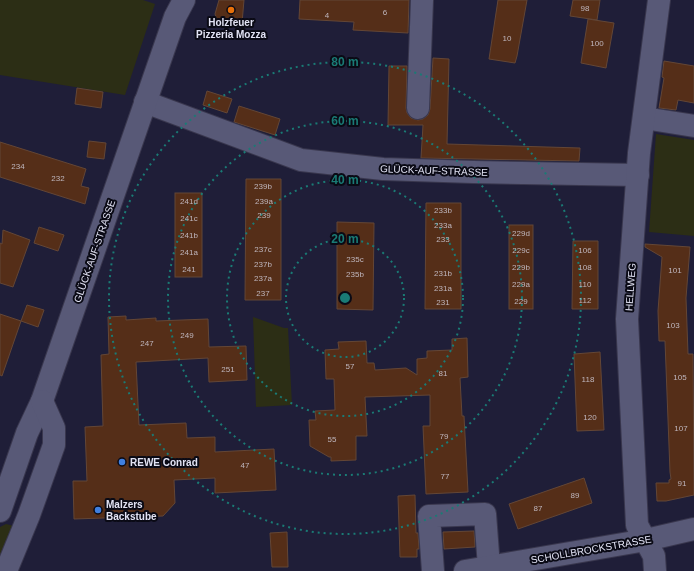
<svg xmlns="http://www.w3.org/2000/svg" width="694" height="571" font-family="Arial,sans-serif">
	<style>
		.green { fill: #2c2e15 }
		.building { fill: #552e18; stroke: #634636 }
		.lines { fill: none; stroke-linecap: round; stroke-linejoin: round }
		.minor-casing { stroke: #39374e; stroke-width: 24 }
		.minor { stroke: #585977; stroke-width: 22 }
		.ring { fill: none; stroke: #1a7b75; stroke-width: 2; stroke-dasharray: 2 4 }
		.food-dot { fill: #e8710a; stroke: #0a0a15; stroke-width: 1.5 }
		.shop-dot { fill: #3f7fe0; stroke: #0a0a15; stroke-width: 1.5 }
		.labels { text-anchor: middle; stroke-width: 4; stroke-linejoin: round; paint-order: stroke }
		.number-label { font-size: 8px; fill: #bfb6bd }
		.poi-label { font-size: 10px; font-weight: bold; fill: #e2e3f4; stroke: #0a0a15; text-anchor: start }
		.street-label { font-size: 10px; fill: #e2e3f4; stroke: #0a0a15 }
		.centre { fill: #1a7b75; stroke: #0a0a15; stroke-width: 2 }
		.ring-label { font-size: 12px; text-anchor: middle; font-weight: bold; fill: #1a7b75; stroke: #0a0a15; stroke-width: 4; stroke-linejoin: round; paint-order: stroke }
	</style>
	<rect width="100%" height="100%" fill="#1f1e38"/>
	<!-- green -->
	<g class="green">
		<polygon points="0,0 143,0 155,4 125,95 0,75"/>
		<polygon points="656,134 694,140 694,236 649,232"/>
		<polygon points="253,317 284,328 288,328 292,405 256,407"/>
		<polygon points="6,524 14,526 0,571 0,527"/>
	</g>
	<!-- building -->
	<g class="building">
		<polygon points="219,0 244,0 242,23 218,22 215,14"/>
		<polygon points="300,0 409,0 408,33 353,30 354,22 299,19"/>
		<polygon points="498,0 527,0 517,56 515,63 489,59"/>
		<polygon points="573,0 600,0 597,20 570,16"/>
		<polygon points="588,19 614,23 606,68 581,63"/>
		<polygon points="433,58 449,59 447,144 580,148 579,161 421,158 423,125 388,125 389,66 407,66 406,108 407,113 411,118 418,120 423,119 428,115 430,109"/>
		<polygon points="664,61 694,66 694,103 678,100 676,110 659,108 664,78 662,77"/>
		<polygon points="77,88 103,92 101,108 75,104"/>
		<polygon points="207,91 232,99 227,113 203,105"/>
		<polygon points="239,106 280,119 275,135 234,122"/>
		<polygon points="89,141 106,143 104,159 87,157"/>
		<polygon points="0,142 86,169 81,186 89,188 85,204 0,177"/>
		<polygon points="246,179 281,179 281,300 245,300"/>
		<rect x="175" y="193" width="27" height="84"/>
		<polygon points="426,203 461,203 461,309 425,309"/>
		<polygon points="337,222 374,223 373,310 337,309"/>
		<rect x="509" y="225" width="24" height="84"/>
		<polygon points="39,227 64,235 58,251 34,243"/>
		<polygon points="3,230 30,240 13,287 0,283 0,243 2,244"/>
		<polygon points="573,241 598,241 598,309 572,309"/>
		<polygon points="645,244 690,247 686,298 688,354 693,354 694,495 666,501 657,501 656,483 669,483 669,480 671,479 670,472 665,341 659,341 658,311 662,257 645,247"/>
		<polygon points="27,305 44,310 38,327 21,321"/>
		<polygon points="0,314 21,321 2,376 0,375"/>
		<polygon points="126,316 126,320 156,318 156,321 208,319 209,347 246,346 247,380 209,382 208,358 136,362 139,425 186,423 187,438 215,437 215,452 274,449 276,490 215,493 215,478 174,480 175,503 163,516 74,519 73,481 87,481 85,427 103,426 101,355 109,354 108,317"/>
		<polygon points="467,338 468,377 460,378 462,416 464,416 468,492 426,494 423,426 430,426 430,395 365,397 367,436 356,436 356,460 331,461 331,457 329,457 310,446 309,420 316,420 315,411 335,410 334,379 326,379 325,350 339,349 338,342 366,341 367,363 374,363 375,370 406,368 417,375 417,359 427,358 427,351 452,350 452,339"/>
		<polygon points="600,352 604,430 577,431 574,354"/>
		<polygon points="584,478 592,503 518,529 509,504"/>
		<polygon points="415,495 416,533 418,533 419,549 417,549 417,557 400,557 398,496"/>
		<polygon points="474,531 475,547 444,549 443,532"/>
		<polygon points="287,532 288,567 272,567 270,533"/>
	</g>
	<g class="lines">
		<!-- minor casing -->
		<g class="minor-casing">
			<g id="minor">
				<polyline points="145,102 301,160 383,169 473,172 638,175"/>
				<polyline points="418,108 422,0"/>
				<polyline points="644,118 694,126"/>
				<polyline points="0,511 27,433 42,401 175,17 184,0"/>
				<polyline points="6,571 29,515 54,445 54,428 42,401"/>
				<polyline points="433,571 429,516 485,514 489,567"/>
				<polyline points="465,571 646,540 694,529"/>
				<polyline points="655,571 654,556 637,525 627,319 639,153 659,0"/>
			</g>
		</g>
		<!-- minor -->
		<use href="#minor" class="minor"/>
	</g>
	<!-- distance rings -->
	<g class="ring">
		<circle cx="345" cy="298" r="59"/>
		<circle cx="345" cy="298" r="118"/>
		<circle cx="345" cy="298" r="177"/>
		<circle cx="345" cy="298" r="236"/>
	</g>
	<!-- markers -->
	<circle class="food-dot" cx="231" cy="10" r="4"/>
	<g class="shop-dot">
		<circle cx="122" cy="462" r="4"/>
		<circle cx="98" cy="510" r="4"/>
	</g>
	<g class="labels">
		<!-- number labels -->
		<g class="number-label">
			<text x="585" y="11">98</text>
			<text x="385" y="15">6</text>
			<text x="327" y="18">4</text>
			<text x="507" y="41">10</text>
			<text x="597" y="46">100</text>
			<text x="18" y="169">234</text>
			<text x="58" y="181">232</text>
			<text x="263" y="189">239b</text>
			<text x="189" y="204">241d</text>
			<text x="264" y="204">239a</text>
			<text x="443" y="213">233b</text>
			<text x="264" y="218">239</text>
			<text x="189" y="221">241c</text>
			<text x="443" y="228">233a</text>
			<text x="521" y="236">229d</text>
			<text x="189" y="238">241b</text>
			<text x="443" y="242">233</text>
			<text x="263" y="252">237c</text>
			<text x="521" y="253">229c</text>
			<text x="585" y="253">106</text>
			<text x="189" y="255">241a</text>
			<text x="355" y="262">235c</text>
			<text x="263" y="267">237b</text>
			<text x="521" y="270">229b</text>
			<text x="585" y="270">108</text>
			<text x="189" y="272">241</text>
			<text x="675" y="273">101</text>
			<text x="443" y="276">231b</text>
			<text x="355" y="277">235b</text>
			<text x="263" y="281">237a</text>
			<text x="521" y="287">229a</text>
			<text x="585" y="287">110</text>
			<text x="443" y="291">231a</text>
			<text x="263" y="296">237</text>
			<text x="585" y="303">112</text>
			<text x="521" y="304">229</text>
			<text x="443" y="305">231</text>
			<text x="673" y="328">103</text>
			<text x="187" y="338">249</text>
			<text x="147" y="346">247</text>
			<text x="350" y="369">57</text>
			<text x="228" y="372">251</text>
			<text x="443" y="376">81</text>
			<text x="680" y="380">105</text>
			<text x="588" y="382">118</text>
			<text x="590" y="420">120</text>
			<text x="681" y="431">107</text>
			<text x="444" y="439">79</text>
			<text x="332" y="442">55</text>
			<text x="245" y="468">47</text>
			<text x="445" y="479">77</text>
			<text x="682" y="486">91</text>
			<text x="575" y="498">89</text>
			<text x="538" y="511">87</text>
		</g>
		<!-- poi labels -->
		<g class="poi-label">
			<text x="231" y="26" text-anchor="middle">Holzfeuer<tspan x="231" dy="12">Pizzeria Mozza</tspan></text>
			<text x="130" y="466">REWE Conrad</text>
			<text x="106" y="508">Malzers<tspan x="106" dy="12">Backstube</tspan></text>
		</g>
		<!-- street labels -->
		<g class="street-label">
			<text transform="translate(434 170) rotate(2)" y="4">GLÜCK-AUF-STRASSE</text>
			<text transform="translate(94 251) rotate(-71)" y="4">GLÜCK-AUF-STRASSE</text>
			<text transform="translate(630 287) rotate(-86)" y="4">HELLWEG</text>
			<text transform="translate(591 549) rotate(-10)" y="4">SCHOLLBROCKSTRASSE</text>
		</g>
	</g>
	<circle cx="345" cy="298" r="6" class="centre"/>
	<g class="ring-label">
		<text x="345" y="66">80 m</text>
		<text x="345" y="125">60 m</text>
		<text x="345" y="184">40 m</text>
		<text x="345" y="243">20 m</text>
	</g>
</svg>
